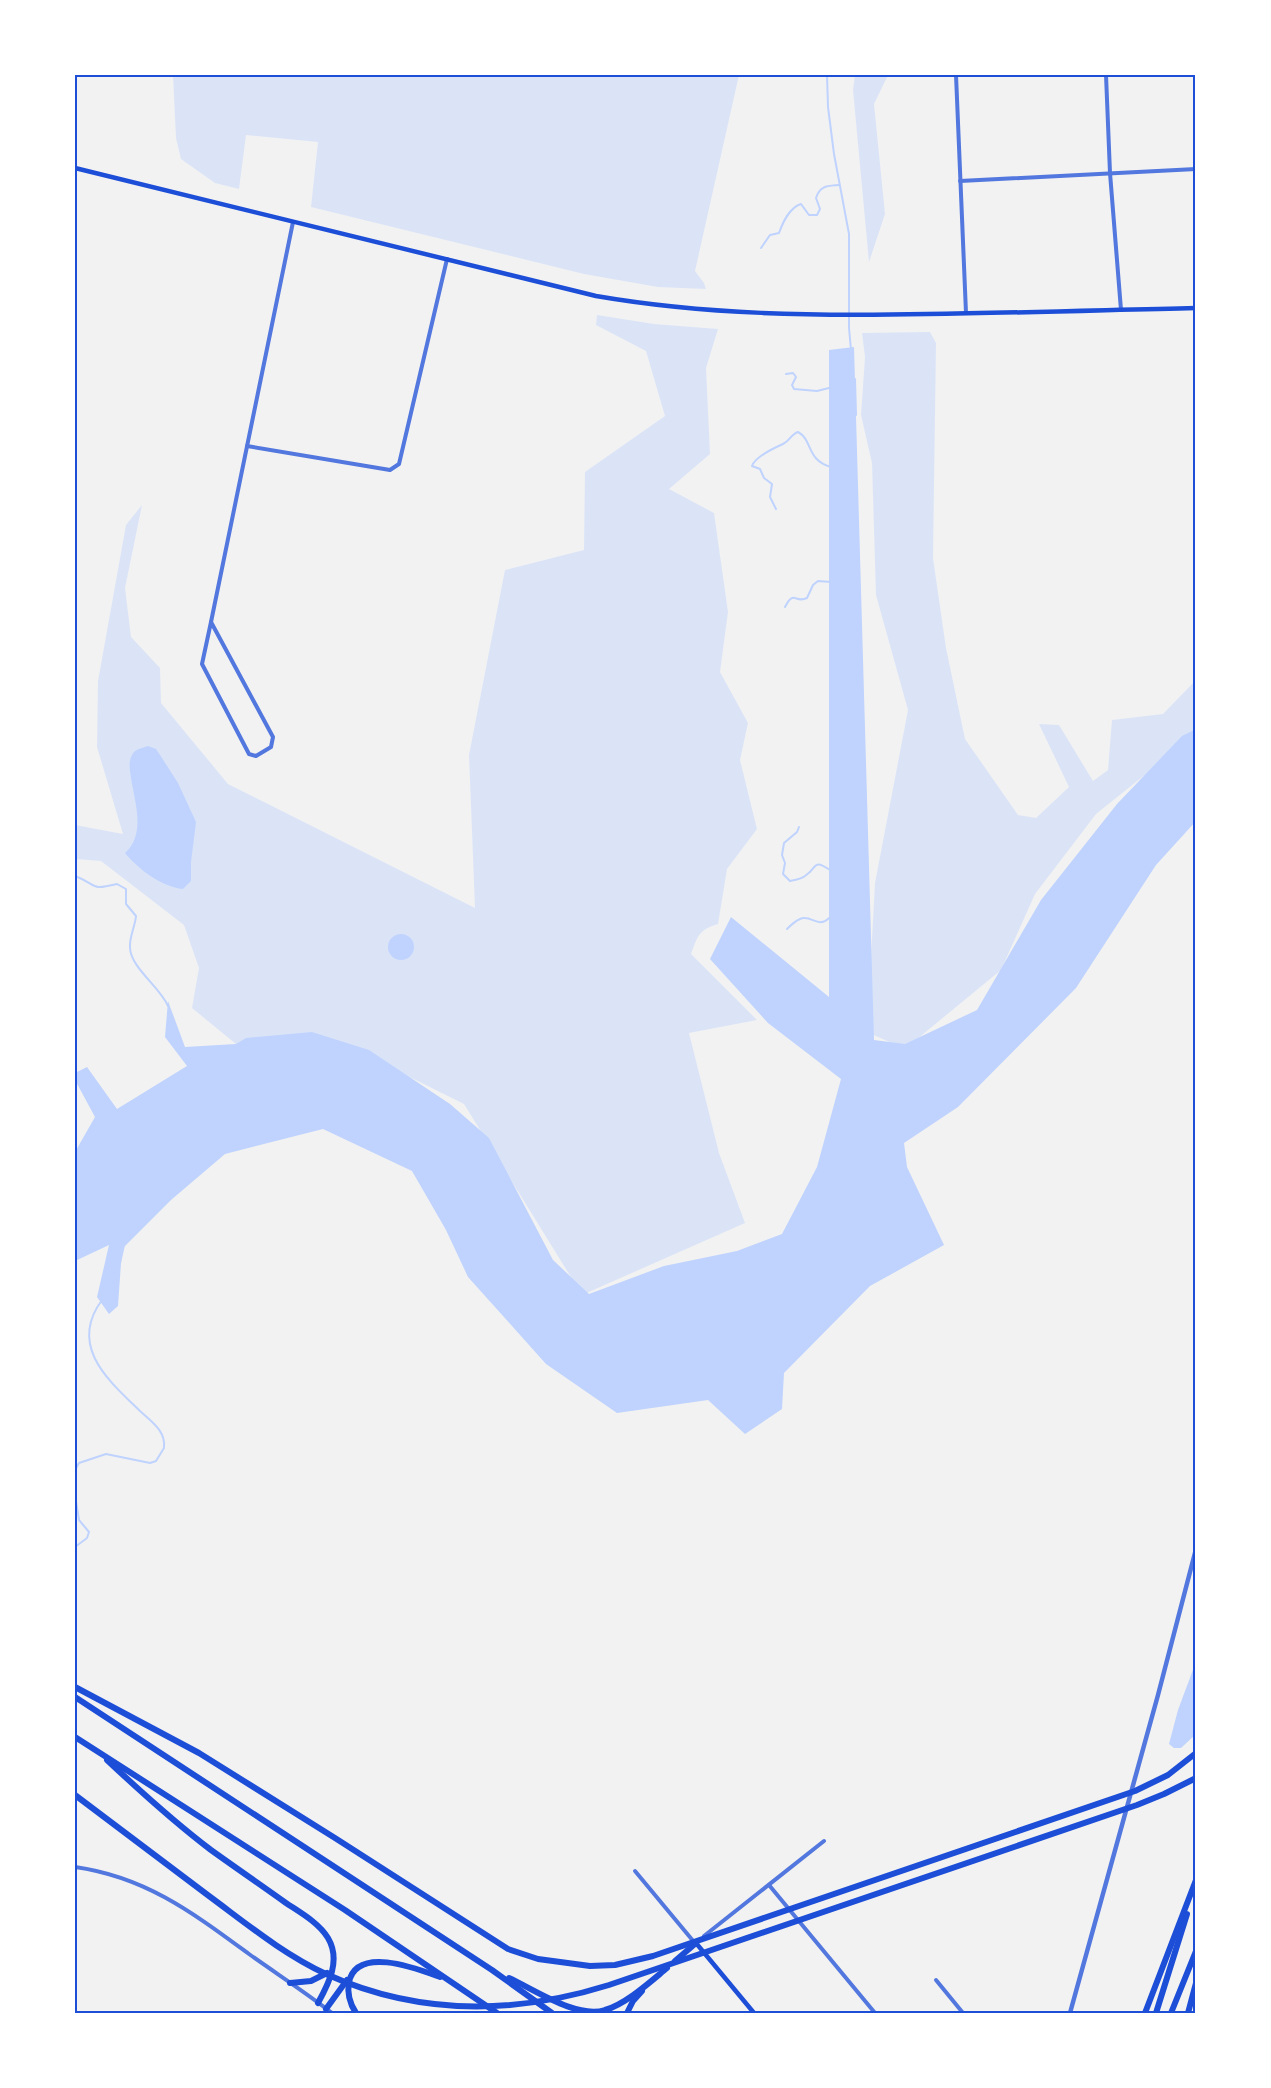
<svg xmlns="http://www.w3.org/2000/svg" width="1271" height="2088" font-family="Inter,sans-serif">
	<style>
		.green { fill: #dbe4f7 }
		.water { fill: #bfd3fe }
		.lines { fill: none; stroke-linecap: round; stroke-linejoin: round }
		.stream { stroke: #bfd3fe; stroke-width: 2 }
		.minor { stroke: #5277de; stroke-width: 4 }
		.tertiary { stroke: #5277de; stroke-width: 4.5 }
		.secondary { stroke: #1d4ed8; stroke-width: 4.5 }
		.motorway { stroke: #1d4ed8; stroke-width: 6 }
		.neatline { fill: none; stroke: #1d4ed8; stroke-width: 2 }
	</style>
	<rect width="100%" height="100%" fill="#f2f2f2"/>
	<!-- green -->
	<g class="green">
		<polygon points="173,75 739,75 695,271 704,283 706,289 658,287 584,274 311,207 318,142 246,135 239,189 215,183 181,159 176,138"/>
		<polygon points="855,75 888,75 874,104 885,214 869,262 853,90"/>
		<path d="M597,315L654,324L718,329L706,368L710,454L669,489L714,513L728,612L720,672L748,723L740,760L757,829L727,869L718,924C698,930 698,936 691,954L757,1020L689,1033L719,1153L745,1223L582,1295L464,1104L345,1045L236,1044L192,1008L199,968L184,925L101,861L75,859V825L123,834L97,747L98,681L126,525L142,505L125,588L131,637L160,668L161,703L228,784L475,908L469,755L505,570L584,550L585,472L665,416L646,351L596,325Z"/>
		<polygon points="930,332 936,343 933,558 946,648 965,739 1018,815 1036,818 1069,787 1039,724 1059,725 1093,781 1108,770 1112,720 1163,714 1196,680 1196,734 1096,814 1035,894 1001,970 905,1049 867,1032 875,883 908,710 876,595 872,463 861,415 865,357 862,333"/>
	</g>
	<!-- water -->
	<g class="water">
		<polygon points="854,347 874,1040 905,1044 977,1010 1041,900 1117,804 1182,736 1196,729 1196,821 1156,865 1076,988 958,1107 904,1143 907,1167 944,1245 870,1286 784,1373 782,1409 745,1434 708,1400 617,1413 546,1364 468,1277 446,1230 412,1171 323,1129 225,1154 171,1200 122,1249 118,1306 109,1314 97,1297 109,1245 75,1261 75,1152 95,1117 75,1080 75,1073 87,1067 117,1109 187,1066 165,1037 168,1001 185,1047 236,1044 246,1038 312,1032 369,1050 450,1104 489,1138 553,1260 589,1294 664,1266 737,1251 782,1234 817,1167 841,1079 768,1023 710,959 731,917 829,997 829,350"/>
		<path d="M148,746L156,749L162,758L178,783L196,822L191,862V881L183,889C162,887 138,869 125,853C146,834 135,803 131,778C130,771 128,762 132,755C135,749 142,748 148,746Z"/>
		<circle cx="401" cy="947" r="13"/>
		<polygon points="1194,1667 1196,1667 1196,1734 1181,1748 1174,1748 1169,1744 1178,1710"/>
	</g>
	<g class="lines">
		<!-- stream -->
		<g class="stream">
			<polyline points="827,75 828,107 834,154 849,234 849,328 851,350"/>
			<path d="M761,248L770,235L779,233C783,222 789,208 801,204L809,215H817L820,209L816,198C820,185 828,186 839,185"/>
			<polyline points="786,374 793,373 796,377 792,385 794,389 817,391 829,388"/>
			<polyline points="855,379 856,415"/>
			<path d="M776,509L770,497L772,484L764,478L760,469L752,466C755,457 774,448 783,444C790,441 791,434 798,432C813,440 806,460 831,467"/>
			<path d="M785,607C794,589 795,604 807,598L813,585L818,581L831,582"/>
			<path d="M799,827L797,832L784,843L782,855L785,863L783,874L790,881C795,880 801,879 805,876C818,868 812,858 830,870"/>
			<path d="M75,876C99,885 88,891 117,884L126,889V904L136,916C135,927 129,937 130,948C131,968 160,987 168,1006"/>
			<path d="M787,929C790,926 795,921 800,919C811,914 818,929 829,918"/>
			<polyline points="120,1263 124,1245"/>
			<path d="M75,1470L79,1463L106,1454L150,1463L156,1461L164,1448C166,1431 152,1422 140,1411C108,1380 68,1346 102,1300"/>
			<polyline points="75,1495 79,1520 89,1532 87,1538 75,1547"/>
		</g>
		<!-- minor -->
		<g class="minor">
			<polyline points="956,75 966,313"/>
			<polyline points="1106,75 1110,173 1121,310"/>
			<polyline points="960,181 1196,169"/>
			<polyline points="247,446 390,470 399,464 447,259"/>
			<polyline points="211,622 293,222"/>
			<polygon points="211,622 273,737 271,747 256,756 249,754 202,664"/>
			<path d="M75,1867C146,1877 193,1913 249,1954C277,1974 305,1992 332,2013"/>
			<polyline points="635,1871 694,1942"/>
			<polyline points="769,1885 875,2013"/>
			<polyline points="704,1936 824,1841"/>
			<polyline points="936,1980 963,2013"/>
		</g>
		<!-- tertiary -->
		<polyline class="tertiary" points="1070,2013 1158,1695 1196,1549"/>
		<!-- secondary -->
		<g class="secondary">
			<path d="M75,168L596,296C706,315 816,316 927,314C1017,313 1106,310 1196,308"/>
			<polyline points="696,1943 754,2013"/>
		</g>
		<!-- motorway -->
		<g class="motorway">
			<polyline points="75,1687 199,1753 335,1838 508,1949 538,1959 590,1966 615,1965 653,1956 1135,1791 1168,1775 1196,1753"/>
			<polyline points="75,1697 492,1970 552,2013"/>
			<polyline points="75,1737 345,1910 497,2013"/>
			<path d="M107,1760C141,1792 174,1822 211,1850C236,1868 261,1885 286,1903C301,1913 319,1923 328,1938C341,1960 329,1983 318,2003"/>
			<path d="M75,1795C120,1829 164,1862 209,1896C247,1924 283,1954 326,1974C419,2016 513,2015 609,1985L1137,1805L1164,1794L1196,1778"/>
			<polyline points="675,1961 696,1943"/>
			<path d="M509,1978C535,1990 577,2019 605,2010C626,2004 650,1982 667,1968"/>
			<polyline points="290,1983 311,1981 327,1973"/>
			<polyline points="326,2009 347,1980"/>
			<path d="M356,2013C350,2004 347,1993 349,1982C357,1945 418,1969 440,1977"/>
			<polyline points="627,2013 633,2001 642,1991"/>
			<polyline points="1145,2013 1196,1880"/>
			<polyline points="1156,2013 1187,1914"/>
			<polyline points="1171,2013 1196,1951"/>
			<polyline points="1188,2013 1196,1983"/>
		</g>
	</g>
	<!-- border -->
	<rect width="1271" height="2088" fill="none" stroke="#ffffff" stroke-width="153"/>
	<rect x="76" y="76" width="1118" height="1936" class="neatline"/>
</svg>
